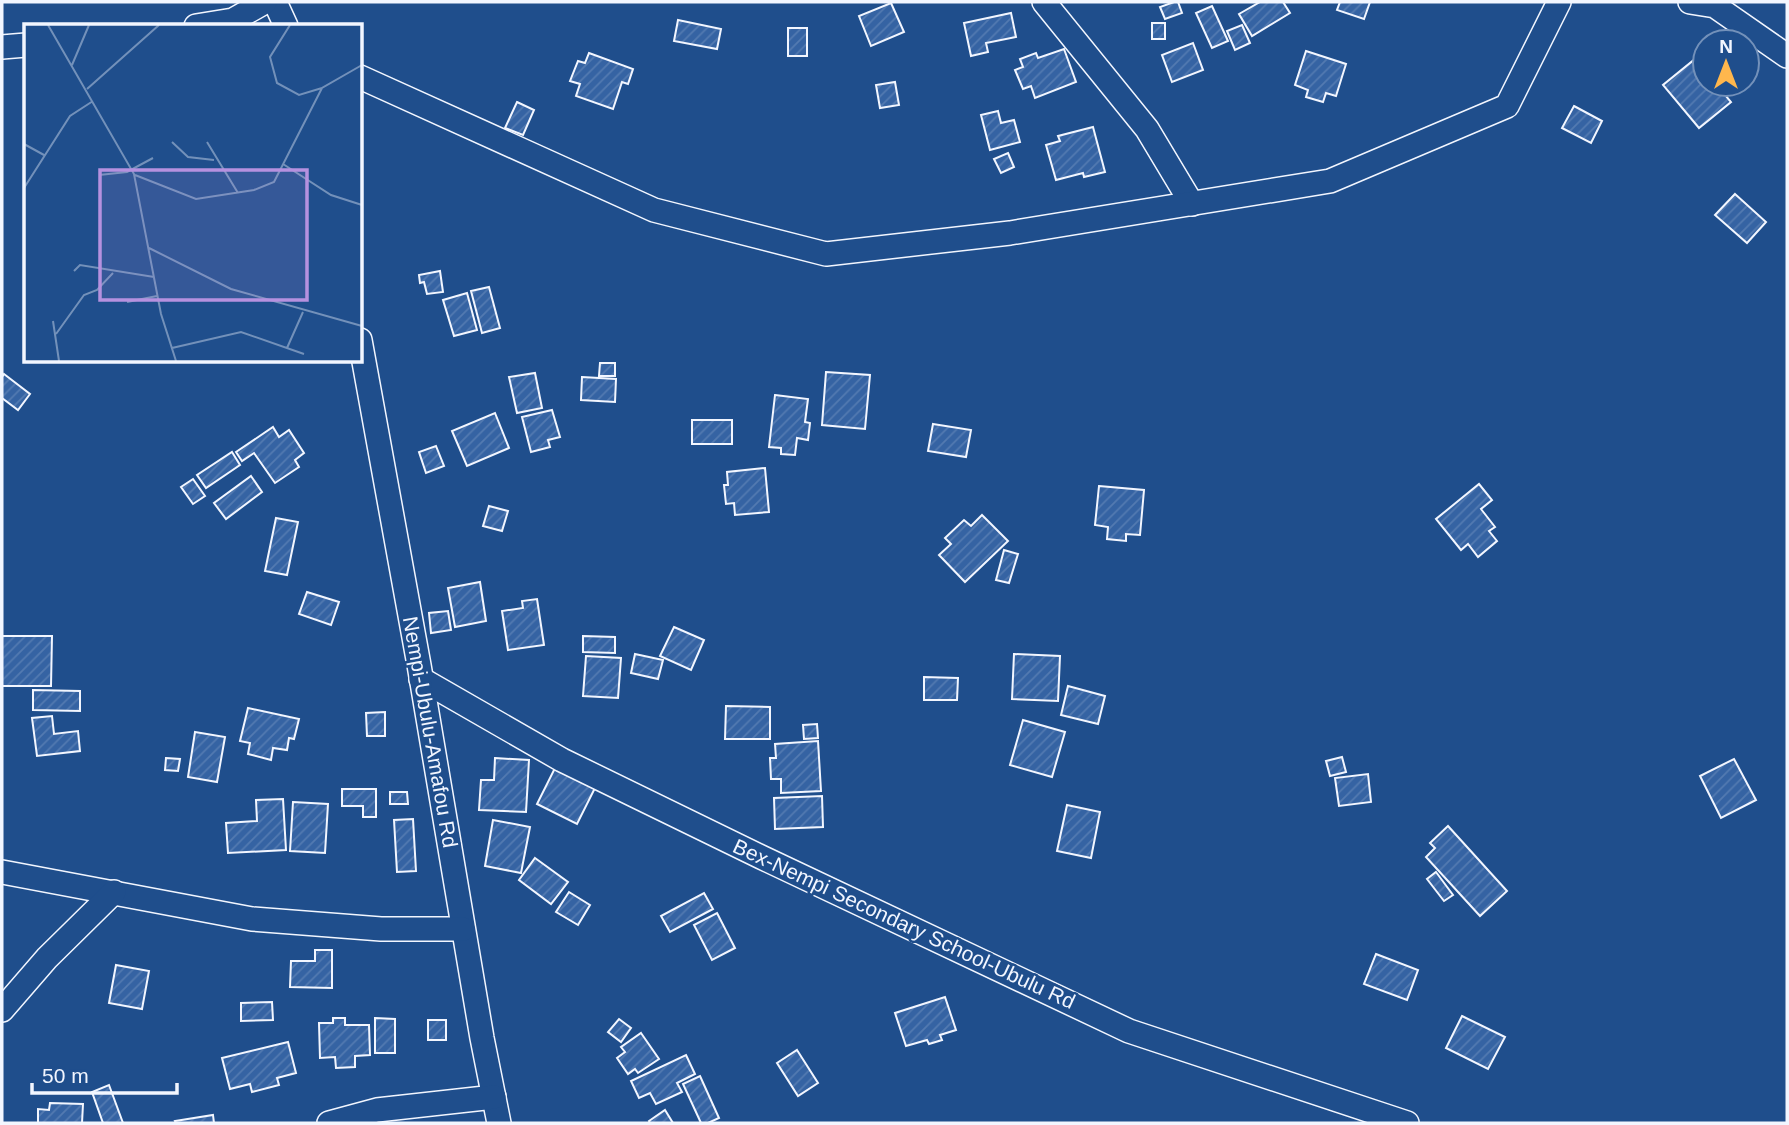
<svg xmlns="http://www.w3.org/2000/svg" width="1789" height="1125" font-family="Arial,sans-serif">
	<style>
		.building { fill: url(#building-hatch); stroke: #f2f6ff; stroke-width: 2 }
		.lines { fill: none; stroke-linecap: round; stroke-linejoin: round }
		.minor-casing { stroke: #f2f6ff; stroke-width: 26 }
		.minor { stroke: #1f4e8c; stroke-width: 23 }
		.labels { text-anchor: middle; stroke-width: 5; stroke-linejoin: round; paint-order: stroke }
		.street-label { font-size: 21px; fill: #f2f6ff; stroke: #1f4e8c }
		.inset-road { fill: none; stroke: #7391ba; stroke-width: 2 }
		.view { fill: #b691df; fill-opacity: 0.15; stroke: #b691df; stroke-width: 3.5 }
		.inset-edge { fill: none; stroke: #f2f6ff; stroke-width: 3.5 }
	</style>
	<defs>
		<pattern id="building-hatch" width="6" height="6" patternUnits="userSpaceOnUse" patternTransform="scale(1.75)"><rect width="6" height="6" fill="#3563a3"/><path d="M-1 1l2-2M0 6l6-6M5 7l2-2" fill="none" stroke="#537ab1"/></pattern>
	</defs>
	<rect width="100%" height="100%" fill="#1f4e8c"/>
	<!-- building -->
	<g class="building">
		<polygon points="1174,2 1178,2 1182,13 1165,19 1160,7"/>
		<polygon points="1260,2 1283,2 1290,13 1252,36 1239,14"/>
		<polygon points="1340,2 1370,2 1364,19 1337,10"/>
		<polygon points="891,3 904,32 871,46 859,16"/>
		<polygon points="1212,6 1228,41 1212,48 1196,13"/>
		<polygon points="1011,13 1016,37 986,43 988,52 971,56 964,23"/>
		<polygon points="678,20 721,29 717,49 674,41"/>
		<rect x="1152" y="23" width="13" height="16"/>
		<polygon points="1242,25 1250,43 1235,50 1227,31"/>
		<rect x="788" y="28" width="19" height="28"/>
		<polygon points="1193,43 1203,70 1172,82 1162,55"/>
		<polygon points="1064,49 1076,82 1035,98 1031,86 1023,89 1015,70 1023,67 1020,59 1036,53 1038,58"/>
		<polygon points="1306,51 1346,64 1336,96 1326,93 1323,102 1306,97 1308,90 1295,85"/>
		<polygon points="589,53 633,69 628,84 622,82 613,109 576,96 580,84 570,81 578,61 585,63"/>
		<polygon points="1695,59 1705,71 1705,84 1716,84 1731,102 1699,128 1663,85"/>
		<polygon points="895,82 899,105 880,108 876,85"/>
		<polygon points="517,102 534,110 523,135 505,128"/>
		<polygon points="1574,106 1602,121 1591,143 1562,128"/>
		<polygon points="998,111 1001,123 1014,120 1020,142 990,150 981,115"/>
		<polygon points="1093,127 1105,172 1084,177 1083,173 1056,180 1046,145 1060,141 1058,136"/>
		<polygon points="1008,153 1014,167 1001,173 994,159"/>
		<polygon points="1735,194 1766,222 1747,243 1715,215"/>
		<polygon points="440,271 443,292 427,294 424,282 420,283 419,275"/>
		<polygon points="489,287 500,328 482,333 471,291"/>
		<polygon points="467,293 477,330 454,336 443,300"/>
		<polygon points="600,363 615,363 615,376 599,376"/>
		<polygon points="826,372 870,375 865,429 822,425"/>
		<polygon points="535,373 542,408 517,413 509,377"/>
		<polygon points="4,374 30,394 18,410 2,398 2,377"/>
		<polygon points="582,377 616,379 615,402 581,400"/>
		<polygon points="775,395 808,399 805,422 810,423 808,440 797,438 795,455 781,454 781,448 769,447"/>
		<polygon points="552,410 560,437 548,440 550,447 531,452 522,417"/>
		<polygon points="495,413 509,448 467,466 452,431"/>
		<rect x="692" y="420" width="40" height="24"/>
		<polygon points="933,424 971,430 966,457 928,451"/>
		<polygon points="273,427 279,437 289,430 304,453 295,460 299,467 275,483 254,453 242,461 236,452"/>
		<polygon points="436,446 444,466 426,473 419,452"/>
		<polygon points="232,452 240,465 206,488 197,475"/>
		<polygon points="765,468 769,512 735,515 734,503 726,504 724,485 728,485 727,472"/>
		<polygon points="251,476 262,492 226,519 214,503"/>
		<polygon points="193,479 205,496 193,504 181,487"/>
		<polygon points="1479,484 1492,500 1481,509 1495,527 1489,531 1497,541 1478,557 1468,544 1461,550 1436,519"/>
		<polygon points="1099,486 1144,490 1140,535 1126,534 1126,541 1107,539 1108,527 1095,525"/>
		<polygon points="489,506 508,511 502,531 483,526"/>
		<polygon points="982,515 1008,541 965,582 939,555 951,544 945,538 964,520 971,526"/>
		<polygon points="276,518 298,522 287,575 265,571"/>
		<polygon points="1004,550 1018,554 1009,583 996,580"/>
		<polygon points="480,582 486,621 455,627 448,588"/>
		<polygon points="307,592 339,602 331,625 299,614"/>
		<polygon points="537,599 544,645 508,650 502,611 523,608 522,601"/>
		<polygon points="448,611 451,630 431,633 429,613"/>
		<polygon points="674,627 704,640 691,670 660,656"/>
		<polygon points="2,636 52,636 51,686 2,686"/>
		<polygon points="583,636 615,637 615,653 583,652"/>
		<polygon points="635,654 663,660 658,679 631,673"/>
		<polygon points="1014,654 1060,656 1058,701 1012,699"/>
		<polygon points="586,656 621,658 618,698 583,696"/>
		<polygon points="924,677 958,678 957,700 924,700"/>
		<polygon points="1068,686 1105,696 1098,724 1061,715"/>
		<polygon points="33,690 80,691 80,711 33,710"/>
		<polygon points="726,706 770,707 770,739 725,739"/>
		<polygon points="248,708 299,719 294,739 289,738 287,750 273,748 271,760 248,754 250,743 240,741"/>
		<polygon points="385,712 385,736 367,736 366,713"/>
		<polygon points="52,716 54,734 78,731 80,751 37,756 32,718"/>
		<polygon points="1023,720 1065,732 1052,777 1010,765"/>
		<polygon points="817,724 818,738 804,739 803,725"/>
		<polygon points="195,732 225,737 217,782 188,777"/>
		<polygon points="818,741 821,791 781,793 781,779 771,779 770,758 776,758 775,744"/>
		<polygon points="1342,757 1346,772 1330,776 1326,761"/>
		<polygon points="166,758 180,759 178,771 165,770"/>
		<polygon points="495,758 529,760 526,812 479,810 481,780 494,780"/>
		<polygon points="1734,759 1756,800 1721,818 1700,776"/>
		<polygon points="557,764 597,784 577,824 537,804"/>
		<polygon points="1368,774 1371,802 1339,806 1335,778"/>
		<polygon points="342,789 376,789 376,817 363,817 363,806 342,806"/>
		<polygon points="390,792 407,792 408,804 390,804"/>
		<polygon points="822,796 823,827 775,829 774,798"/>
		<polygon points="283,799 286,850 228,853 226,823 257,821 256,800"/>
		<polygon points="293,802 328,804 325,853 290,851"/>
		<polygon points="1067,805 1100,812 1091,858 1057,851"/>
		<polygon points="413,819 416,871 397,872 394,820"/>
		<polygon points="493,820 530,827 521,873 485,866"/>
		<polygon points="1448,826 1507,891 1480,916 1426,857 1435,848 1430,843"/>
		<polygon points="535,858 568,882 551,904 519,880"/>
		<polygon points="1436,872 1453,895 1444,901 1427,879"/>
		<polygon points="569,892 590,905 578,925 556,912"/>
		<polygon points="704,893 713,909 670,932 661,916"/>
		<polygon points="717,913 735,948 712,960 694,925"/>
		<polygon points="315,950 332,950 332,988 290,987 291,961 315,961"/>
		<polygon points="1376,954 1418,970 1407,1000 1364,984"/>
		<polygon points="116,965 149,971 142,1009 109,1003"/>
		<polygon points="945,997 956,1030 940,1035 942,1040 929,1044 927,1040 906,1046 895,1013"/>
		<polygon points="272,1002 273,1020 241,1021 241,1003"/>
		<polygon points="1462,1016 1505,1037 1488,1069 1446,1048"/>
		<polygon points="333,1018 345,1018 345,1025 369,1025 370,1055 355,1056 355,1067 336,1068 335,1057 320,1058 319,1023 333,1023"/>
		<polygon points="375,1018 395,1019 395,1053 375,1053"/>
		<polygon points="619,1019 631,1028 621,1042 608,1032"/>
		<rect x="428" y="1020" width="18" height="20"/>
		<polygon points="641,1033 659,1059 638,1073 635,1069 628,1074 617,1058 625,1052 621,1047"/>
		<polygon points="288,1042 296,1073 277,1078 279,1085 252,1092 250,1084 230,1089 222,1058"/>
		<polygon points="797,1050 818,1083 798,1096 777,1063"/>
		<polygon points="686,1055 695,1074 677,1083 682,1092 656,1104 650,1093 639,1098 631,1081"/>
		<polygon points="700,1076 719,1118 708,1123 701,1123 683,1084"/>
		<polygon points="109,1085 123,1123 103,1123 92,1092"/>
		<polygon points="50,1103 83,1104 82,1123 38,1123 38,1109 49,1110"/>
		<polygon points="665,1110 673,1123 650,1123 649,1121"/>
		<polygon points="213,1115 214,1123 176,1123 175,1121"/>
	</g>
	<g class="lines">
		<!-- minor casing -->
		<g class="minor-casing">
			<g id="minor">
				<polyline points="275,2 286,26"/>
				<polyline points="1044,2 1147,129 1192,204"/>
				<polyline points="1690,2 1715,6 1787,56"/>
				<polyline points="196,26 233,20 265,2"/>
				<polyline points="2,47 26,45"/>
				<polyline points="360,77 654,210 826,254 1010,233 1330,181 1507,106 1559,2"/>
				<polyline points="360,340 419,665 482,1038 499,1123"/>
				<polyline points="421,679 562,760 761,857 1129,1031 1407,1123"/>
				<polyline points="2,872 252,919 381,929 463,929"/>
				<polyline points="2,1010 47,958 114,892"/>
				<polyline points="329,1123 377,1110 494,1097"/>
			</g>
		</g>
		<!-- minor -->
		<use href="#minor" class="minor"/>
	</g>
	<g class="labels">
		<!-- street labels -->
		<g class="street-label">
			<text transform="translate(430 732) rotate(80)" y="7">Nempi-Ubulu-Amafou Rd</text>
			<text transform="translate(904 924) rotate(25)" y="7">Bex-Nempi Secondary School-Ubulu Rd</text>
		</g>
	</g>
	<!-- overview -->
	<g transform="translate(24 24)">
		<rect width="338" height="338" fill="#1f4e8c"/>
		<path class="inset-road" d="M24,1L110,150L137,290L152,337M266,1L246,33L253,59L275,71L298,64M48,41L65,1M63,65L135,1M148,118L164,133L190,136M183,118L214,169M0,120L20,131M259,140L307,171L338,181M75,151L103,148L129,134M111,151L172,175L230,166L250,158L298,64L338,41M0,164L46,92L69,77M125,224L207,265L338,302M50,247L56,241L130,253M103,278L133,272M29,297L35,337M32,310L60,271L73,266L89,249M148,324L217,308L280,330M263,324L279,288"/>
		<path class="view" d="M76,146H283V276H76Z"/>
		<rect width="338" height="338" class="inset-edge"/>
	</g>
	<!-- border -->
	<rect width="1789" height="1125" fill="none" stroke="#f2f6ff" stroke-width="7"/>
	<!-- north arrow -->
	<g transform="translate(1726 63)"><circle r="33" fill="#1f4e8c" stroke="#7391ba" stroke-width="2"/>
	<path d="M0-5L12 26L0 18L-12 26Z" fill="#ffb74d"/>
	<text y="-10" font-size="19" font-weight="bold" text-anchor="middle" fill="#f2f6ff">N</text>
	</g>
	<!-- scale -->
	<path d="M32 1083v10h145v-10" fill="none" stroke="#f2f6ff" stroke-width="3.5"/>
	<text x="42" y="1083" font-size="21" fill="#f2f6ff" stroke="#1f4e8c" stroke-width="5" paint-order="stroke">50 m</text>
</svg>
